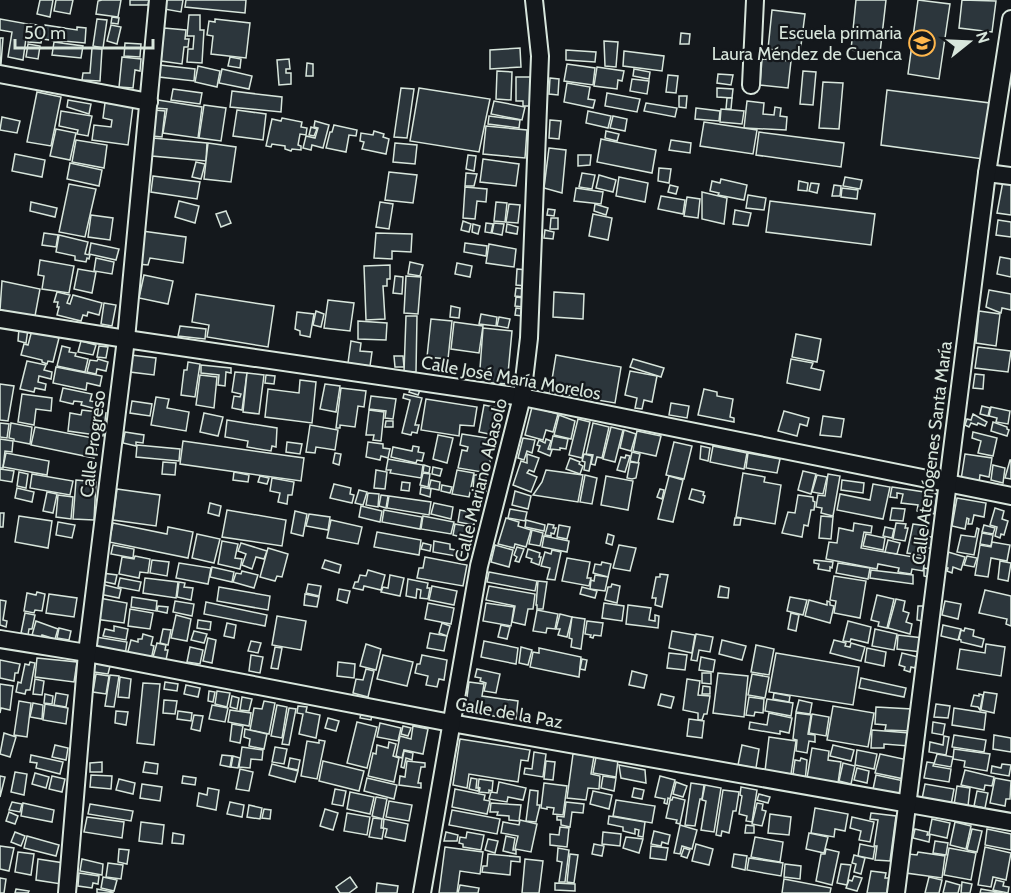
<svg xmlns="http://www.w3.org/2000/svg" width="1011" height="893" font-family="Cabin,sans-serif">
	<style>
		.building { fill: #2c363c; stroke: #d8e6dc; stroke-width: 1.5 }
		.lines { fill: none; stroke-linecap: round; stroke-linejoin: round }
		.minor-casing { stroke: #d8e6dc; stroke-width: 20 }
		.minor { stroke: #14181c; stroke-width: 16 }
		.labels { text-anchor: middle; stroke-width: 4.5; stroke-linejoin: round; paint-order: stroke }
		.poi-label { font-size: 18px; fill: #d8e6dc; stroke: #14181c; text-anchor: end }
		.street-label { font-size: 18px; fill: #d8e6dc; stroke: #14181c }
	</style>
	<rect width="100%" height="100%" fill="#14181c"/>
	<!-- building -->
	<g class="building">
		<polygon points="40,0 53,0 50,17 37,14"/>
		<polygon points="56,0 73,0 70,14 54,11"/>
		<polygon points="102,0 121,0 118,17 96,14 98,1"/>
		<polygon points="130,0 149,0 148,5 130,5"/>
		<polygon points="166,0 183,0 181,12 164,9"/>
		<polygon points="186,0 246,0 245,13 185,7"/>
		<polygon points="856,0 886,0 880,53 851,50"/>
		<polygon points="918,0 950,4 939,79 908,74"/>
		<polygon points="962,0 996,1 992,32 959,28"/>
		<polygon points="772,10 805,14 800,53 768,49"/>
		<polygon points="189,15 200,15 200,30 204,30 202,63 187,62 188,49 193,49 194,36 187,36"/>
		<polygon points="112,17 119,18 118,24 111,23"/>
		<polygon points="0,19 28,24 23,60 8,57 12,32 0,30"/>
		<polygon points="97,19 107,20 103,48 93,46"/>
		<polygon points="215,19 250,23 246,58 211,54 213,36 207,35 209,21 215,22"/>
		<polygon points="30,24 44,26 41,43 28,42"/>
		<polygon points="45,25 64,28 62,42 43,39"/>
		<polygon points="111,25 121,27 117,44 107,41"/>
		<polygon points="77,27 86,28 85,43 63,41 64,28 77,30"/>
		<polygon points="164,28 186,30 185,39 189,39 188,47 184,47 182,64 161,61"/>
		<polygon points="681,33 690,34 689,44 680,44"/>
		<polygon points="0,38 3,38 1,64 0,64"/>
		<polygon points="604,41 618,42 616,67 605,66"/>
		<polygon points="54,42 83,46 81,58 52,55"/>
		<polygon points="125,43 141,44 140,57 124,56"/>
		<polygon points="28,44 40,46 38,59 26,57"/>
		<polygon points="92,48 102,49 100,81 82,80 83,73 90,73"/>
		<polygon points="520,48 521,67 490,69 490,50"/>
		<polygon points="566,50 596,52 595,62 566,60"/>
		<polygon points="624,51 664,56 662,71 623,66"/>
		<polygon points="122,57 141,59 140,71 135,70 133,88 119,87"/>
		<polygon points="230,57 241,59 240,68 228,66"/>
		<polygon points="289,59 290,69 286,69 286,73 291,73 291,84 279,85 277,60"/>
		<polygon points="762,59 791,61 788,88 760,85"/>
		<polygon points="307,63 313,64 313,76 306,76"/>
		<polygon points="567,64 595,68 593,85 564,81"/>
		<polygon points="160,65 195,69 194,81 159,77"/>
		<polygon points="198,66 220,71 217,87 195,82"/>
		<polygon points="597,67 624,71 622,81 618,80 617,89 594,86"/>
		<polygon points="222,69 252,76 249,89 219,83"/>
		<polygon points="634,69 650,72 649,79 633,76"/>
		<polygon points="497,71 512,72 511,100 496,99"/>
		<polygon points="803,71 816,72 813,105 800,104"/>
		<polygon points="718,74 733,75 731,85 717,83"/>
		<polygon points="668,75 678,76 676,93 666,92"/>
		<polygon points="516,77 532,77 532,106 523,106 523,101 516,101"/>
		<polygon points="550,78 559,79 558,95 549,94"/>
		<polygon points="632,79 649,81 647,94 630,91"/>
		<polygon points="823,82 843,83 839,129 819,128"/>
		<polygon points="567,83 590,87 588,99 595,100 593,108 564,102"/>
		<polygon points="401,88 414,89 407,138 394,137"/>
		<polygon points="419,88 490,99 479,152 410,141"/>
		<polygon points="717,88 733,89 732,98 717,97"/>
		<polygon points="173,89 202,93 200,104 171,100"/>
		<polygon points="887,90 990,103 983,159 881,145"/>
		<polygon points="232,91 282,97 281,112 230,107"/>
		<polygon points="37,92 61,97 51,146 27,142"/>
		<polygon points="607,93 640,99 637,112 605,106"/>
		<polygon points="679,96 687,96 686,108 679,107"/>
		<polygon points="727,98 732,98 731,109 726,109"/>
		<polygon points="68,100 91,104 89,114 67,107"/>
		<polygon points="158,100 202,107 198,138 163,133 167,109 156,108"/>
		<polygon points="494,101 525,107 522,120 491,114"/>
		<polygon points="747,101 764,103 763,114 774,115 775,107 781,108 780,116 787,117 786,130 744,128"/>
		<polygon points="105,103 133,106 128,145 92,140 94,125 111,127 112,120 103,118"/>
		<polygon points="646,103 677,108 675,117 644,111"/>
		<polygon points="204,105 226,108 221,141 199,138"/>
		<polygon points="696,108 720,111 719,121 695,119"/>
		<polygon points="721,109 744,111 742,124 720,122"/>
		<polygon points="155,110 165,111 162,137 152,136"/>
		<polygon points="237,110 266,114 263,140 233,136"/>
		<polygon points="61,111 92,116 88,136 77,134 78,130 59,126"/>
		<polygon points="588,111 611,116 608,128 586,123"/>
		<polygon points="489,116 520,120 519,128 488,124"/>
		<polygon points="613,116 627,119 625,131 610,128"/>
		<polygon points="2,117 20,121 17,133 0,130"/>
		<polygon points="282,118 302,122 301,127 307,128 306,135 300,134 298,145 301,146 301,150 292,149 291,151 285,149 285,146 272,144 271,147 266,146 272,119 281,121"/>
		<polygon points="550,120 561,121 559,139 549,138"/>
		<polygon points="315,121 329,125 323,148 312,145 311,150 303,148 306,136 315,138 318,128 314,127"/>
		<polygon points="704,122 757,130 753,154 700,146"/>
		<polygon points="334,125 357,130 356,136 349,135 346,152 326,148 330,132 332,132"/>
		<polygon points="486,126 527,130 525,158 483,154"/>
		<polygon points="311,127 317,129 314,136 309,135"/>
		<polygon points="56,129 76,133 70,160 50,156"/>
		<polygon points="374,131 384,134 383,137 389,139 386,154 362,149 364,142 360,141 361,133 373,135"/>
		<polygon points="606,131 619,134 617,141 605,138"/>
		<polygon points="759,132 844,143 841,167 756,155"/>
		<polygon points="153,138 207,143 206,161 152,156"/>
		<polygon points="601,139 656,150 652,173 597,162"/>
		<polygon points="76,140 107,145 104,168 72,162"/>
		<polygon points="671,140 691,143 690,153 669,150"/>
		<polygon points="208,143 236,147 231,182 204,179"/>
		<polygon points="395,143 417,145 415,164 393,162"/>
		<polygon points="549,148 566,150 562,193 544,188"/>
		<polygon points="15,154 45,160 42,177 12,171"/>
		<polygon points="468,155 476,156 474,171 466,169"/>
		<polygon points="578,155 591,155 590,165 578,166"/>
		<polygon points="483,159 519,164 516,186 480,182"/>
		<polygon points="196,162 205,164 201,179 192,177"/>
		<polygon points="70,163 102,170 99,186 67,179"/>
		<polygon points="659,168 671,169 669,183 658,181"/>
		<polygon points="389,172 417,175 413,203 385,200"/>
		<polygon points="466,173 477,174 474,186 465,186"/>
		<polygon points="582,173 595,175 592,189 579,187"/>
		<polygon points="599,175 616,180 613,192 596,188"/>
		<polygon points="153,176 200,182 197,199 151,192"/>
		<polygon points="619,177 648,183 645,202 616,196"/>
		<polygon points="845,177 862,180 860,189 843,186"/>
		<polygon points="721,179 747,185 744,200 718,195 719,193 710,191 712,181 720,183"/>
		<polygon points="799,181 808,183 807,191 798,190"/>
		<polygon points="1003,181 1011,183 1011,215 997,213"/>
		<polygon points="811,183 819,184 817,193 809,191"/>
		<polygon points="69,184 96,189 85,237 59,232"/>
		<polygon points="670,185 678,187 676,194 668,192"/>
		<polygon points="834,185 841,186 840,196 832,196"/>
		<polygon points="465,187 487,189 486,202 477,201 475,219 463,218"/>
		<polygon points="576,188 603,192 601,204 574,201"/>
		<polygon points="842,188 858,190 857,199 841,197"/>
		<polygon points="702,192 727,198 724,224 702,219"/>
		<polygon points="748,195 766,198 764,210 746,208"/>
		<polygon points="661,196 685,200 683,214 658,209"/>
		<polygon points="687,197 700,199 698,218 684,216"/>
		<polygon points="179,201 199,206 195,223 175,217"/>
		<polygon points="770,201 875,214 871,245 766,232"/>
		<polygon points="31,202 57,208 55,217 30,211"/>
		<polygon points="380,202 393,204 389,229 376,227"/>
		<polygon points="496,202 507,203 505,222 494,221"/>
		<polygon points="509,204 520,205 518,223 506,222"/>
		<polygon points="595,204 608,208 606,215 594,211"/>
		<polygon points="548,209 555,210 554,216 547,215"/>
		<polygon points="735,210 751,213 748,226 733,224"/>
		<polygon points="226,211 231,223 221,227 216,214"/>
		<polygon points="593,214 612,218 608,240 589,236"/>
		<polygon points="91,215 113,218 110,240 88,237"/>
		<polygon points="551,218 558,218 558,229 550,229"/>
		<polygon points="998,220 1011,222 1011,237 996,235"/>
		<polygon points="463,221 471,224 469,232 461,230"/>
		<polygon points="486,223 493,224 491,233 485,232"/>
		<polygon points="494,223 504,224 502,235 492,233"/>
		<polygon points="473,224 480,226 478,234 472,232"/>
		<polygon points="507,224 518,227 517,234 506,232"/>
		<polygon points="545,230 554,232 553,239 544,238"/>
		<polygon points="142,231 186,237 183,263 150,258 148,265 137,264"/>
		<polygon points="44,233 58,235 56,247 42,245"/>
		<polygon points="376,233 412,234 411,252 392,251 392,259 374,258"/>
		<polygon points="59,235 88,242 85,254 90,255 89,259 87,258 86,262 75,260 75,256 56,252"/>
		<polygon points="91,243 119,249 116,260 89,254"/>
		<polygon points="465,243 487,246 486,256 464,252"/>
		<polygon points="489,244 516,249 514,267 486,263"/>
		<polygon points="1000,257 1011,259 1011,277 997,274"/>
		<polygon points="96,258 114,262 112,274 94,271"/>
		<polygon points="40,260 74,266 69,293 42,289 44,276 38,275"/>
		<polygon points="410,262 423,265 420,276 408,274"/>
		<polygon points="457,263 472,266 470,277 455,274"/>
		<polygon points="390,265 390,279 387,279 387,286 383,286 385,319 366,320 364,266"/>
		<polygon points="78,269 96,272 92,293 74,289"/>
		<polygon points="517,269 527,270 526,286 516,285"/>
		<polygon points="144,275 173,281 168,304 139,298"/>
		<polygon points="395,276 403,277 402,294 393,293"/>
		<polygon points="406,276 421,277 418,314 404,313"/>
		<polygon points="2,281 40,289 35,316 0,310"/>
		<polygon points="516,288 525,289 524,297 515,296"/>
		<polygon points="989,290 1011,294 1011,310 1002,308 1001,313 986,307"/>
		<polygon points="57,292 70,295 67,303 70,304 73,295 102,303 99,315 88,312 87,316 83,315 81,321 57,315 59,307 57,307 58,302 54,302"/>
		<polygon points="554,292 584,294 583,319 553,317"/>
		<polygon points="196,294 274,306 268,347 207,337 209,325 192,322"/>
		<polygon points="516,297 524,298 523,307 515,306"/>
		<polygon points="328,300 354,303 350,331 324,328"/>
		<polygon points="104,303 116,305 112,326 101,324"/>
		<polygon points="451,306 460,308 459,318 450,317"/>
		<polygon points="516,308 523,309 522,316 515,315"/>
		<polygon points="316,311 324,314 321,327 313,325"/>
		<polygon points="979,311 1000,314 996,346 976,343"/>
		<polygon points="297,312 314,314 310,337 300,335 300,331 295,329"/>
		<polygon points="481,314 497,317 496,326 479,324"/>
		<polygon points="406,316 417,316 416,372 404,372"/>
		<polygon points="499,317 510,319 508,328 497,326"/>
		<polygon points="431,319 452,321 448,359 427,357"/>
		<polygon points="358,321 387,323 386,340 358,339"/>
		<polygon points="454,322 483,326 479,353 451,349"/>
		<polygon points="180,326 206,329 205,339 178,336"/>
		<polygon points="19,328 28,329 26,343 18,341"/>
		<polygon points="483,328 512,331 507,384 479,382"/>
		<polygon points="32,330 59,338 53,362 48,361 47,364 42,362 42,360 21,355 24,344 28,345"/>
		<polygon points="796,334 821,339 817,362 792,357"/>
		<polygon points="81,341 96,345 93,355 78,352"/>
		<polygon points="351,341 361,343 360,351 372,352 370,366 348,363"/>
		<polygon points="62,346 70,348 69,352 76,353 75,356 88,359 85,372 57,366"/>
		<polygon points="99,346 108,347 106,358 97,357"/>
		<polygon points="978,347 1011,351 1008,372 975,368"/>
		<polygon points="131,355 156,358 154,375 130,372"/>
		<polygon points="556,355 621,367 615,403 550,392"/>
		<polygon points="394,356 403,356 404,367 395,367"/>
		<polygon points="98,359 108,362 106,371 97,369 96,374 87,372 90,360 97,361"/>
		<polygon points="633,359 664,368 661,377 630,367"/>
		<polygon points="791,359 813,363 811,368 824,371 820,390 787,383"/>
		<polygon points="27,361 46,365 44,370 52,372 51,379 39,376 38,382 46,384 45,390 35,388 34,392 20,389"/>
		<polygon points="188,362 200,364 195,397 181,395 184,370 187,370"/>
		<polygon points="201,365 231,368 231,373 226,372 225,386 218,385 219,375 201,373"/>
		<polygon points="56,367 102,376 100,386 87,383 86,390 53,383"/>
		<polygon points="630,371 657,376 652,402 644,400 642,409 635,408 637,398 625,395"/>
		<polygon points="235,372 247,373 242,410 232,408 234,396 240,397 241,394 232,392"/>
		<polygon points="247,373 264,375 259,414 243,412"/>
		<polygon points="975,374 984,375 983,389 973,388"/>
		<polygon points="200,375 217,377 214,408 196,405"/>
		<polygon points="266,375 275,376 274,384 265,383"/>
		<polygon points="300,380 316,382 312,423 265,417 268,389 299,393"/>
		<polygon points="0,384 14,386 8,421 0,420"/>
		<polygon points="325,384 340,386 336,412 320,409"/>
		<polygon points="63,388 92,394 90,401 101,403 100,410 81,405 82,402 74,401 73,404 60,401"/>
		<polygon points="341,388 366,391 364,407 358,406 355,427 340,425 340,428 336,428"/>
		<polygon points="411,388 420,390 418,395 409,392"/>
		<polygon points="704,389 717,392 717,396 733,399 730,417 734,418 734,422 698,415"/>
		<polygon points="22,394 52,398 51,411 36,409 34,425 18,422"/>
		<polygon points="404,394 422,398 415,425 419,425 417,433 412,432 411,435 402,433 410,400 403,398"/>
		<polygon points="371,396 396,399 393,419 385,418 386,411 369,409"/>
		<polygon points="156,397 169,399 167,408 189,412 186,431 151,425"/>
		<polygon points="426,399 477,407 474,426 460,425 459,436 421,430"/>
		<polygon points="132,401 152,404 150,416 130,413"/>
		<polygon points="671,403 689,406 687,418 669,415"/>
		<polygon points="484,405 499,408 494,435 479,432"/>
		<polygon points="982,406 990,408 988,416 980,414"/>
		<polygon points="532,407 558,414 553,432 546,430 543,440 525,435"/>
		<polygon points="991,407 1010,411 1008,424 996,422 997,418 989,416"/>
		<polygon points="82,410 106,413 103,436 68,431 70,413 81,415"/>
		<polygon points="369,410 384,412 381,441 373,440 374,435 366,435"/>
		<polygon points="784,411 809,418 807,426 800,424 797,436 778,431"/>
		<polygon points="204,413 223,417 218,436 200,432"/>
		<polygon points="973,414 987,422 985,426 978,423 977,425 971,423 969,427 965,425 967,419 971,420"/>
		<polygon points="559,415 575,421 571,439 554,435"/>
		<polygon points="823,416 844,419 841,437 820,435"/>
		<polygon points="578,419 590,422 582,458 569,455"/>
		<polygon points="227,420 277,428 276,447 272,446 271,451 247,447 248,441 225,437"/>
		<polygon points="386,421 393,421 393,427 385,427"/>
		<polygon points="993,422 1007,427 1007,429 1009,430 1007,436 991,431"/>
		<polygon points="0,423 9,424 7,438 0,437"/>
		<polygon points="11,423 32,427 30,444 14,441 14,439 9,438"/>
		<polygon points="593,423 609,427 602,458 597,457 595,465 591,464 593,455 586,454"/>
		<polygon points="310,425 338,430 335,450 316,447 315,453 306,452"/>
		<polygon points="35,427 98,439 94,458 31,445"/>
		<polygon points="611,427 623,430 615,462 603,459"/>
		<polygon points="624,430 636,434 631,451 620,448"/>
		<polygon points="637,431 661,436 656,456 633,451"/>
		<polygon points="125,432 144,435 143,443 136,442 136,446 123,443"/>
		<polygon points="973,432 997,438 993,456 978,453 981,441 972,438"/>
		<polygon points="462,434 494,439 488,473 458,468 462,450 467,451 468,447 460,445"/>
		<polygon points="438,435 453,438 447,463 433,459"/>
		<polygon points="553,436 568,439 566,449 560,448 560,450 550,449"/>
		<polygon points="523,438 535,440 532,453 527,451 524,460 518,458"/>
		<polygon points="0,439 13,441 12,452 5,451 3,468 0,468"/>
		<polygon points="546,439 551,441 548,449 552,450 550,456 538,451 540,446 537,445 539,440 545,443"/>
		<polygon points="183,441 304,458 301,481 180,464"/>
		<polygon points="287,442 302,444 300,454 286,452"/>
		<polygon points="368,442 383,444 383,448 390,449 388,458 381,456 380,460 366,457"/>
		<polygon points="674,442 692,446 684,479 666,475"/>
		<polygon points="137,445 180,449 179,461 136,457"/>
		<polygon points="413,446 419,447 418,452 424,453 422,461 417,460 416,463 391,457 393,447 412,451"/>
		<polygon points="701,446 710,448 708,461 700,459"/>
		<polygon points="713,446 747,453 744,469 710,462"/>
		<polygon points="632,452 640,454 638,463 630,461"/>
		<polygon points="6,453 49,461 47,475 3,467"/>
		<polygon points="335,453 341,454 339,465 333,463"/>
		<polygon points="748,453 780,459 777,473 746,468"/>
		<polygon points="527,454 539,458 534,472 529,470 527,473 537,477 531,492 513,485 521,461 527,463"/>
		<polygon points="584,454 592,456 589,471 584,470 585,462 582,461"/>
		<polygon points="965,454 992,458 989,477 980,475 979,483 961,480"/>
		<polygon points="626,455 630,456 625,472 617,470 621,457 625,458"/>
		<polygon points="570,458 580,462 579,464 583,466 580,474 566,469"/>
		<polygon points="388,459 423,465 421,478 390,473 391,470 386,470"/>
		<polygon points="1010,460 1011,460 1011,479 1005,478"/>
		<polygon points="163,462 176,463 175,475 162,474"/>
		<polygon points="630,462 639,463 636,478 632,479 627,478"/>
		<polygon points="424,465 430,467 429,473 423,472"/>
		<polygon points="993,465 1005,468 1003,483 991,480"/>
		<polygon points="433,467 442,469 440,476 432,474"/>
		<polygon points="0,469 14,471 12,482 0,480"/>
		<polygon points="376,470 387,472 385,489 374,488"/>
		<polygon points="457,470 474,473 469,497 452,494"/>
		<polygon points="546,470 583,475 578,502 533,495 542,482"/>
		<polygon points="803,471 816,474 811,494 798,490"/>
		<polygon points="19,472 28,474 26,488 17,486"/>
		<polygon points="234,472 249,475 248,482 233,480"/>
		<polygon points="423,473 430,474 428,487 420,485"/>
		<polygon points="743,473 765,477 764,482 781,485 775,524 736,517"/>
		<polygon points="32,474 73,481 70,495 30,488"/>
		<polygon points="828,474 840,476 833,516 821,513 822,508 816,507 818,495 825,496"/>
		<polygon points="474,475 486,475 486,491 473,491"/>
		<polygon points="585,475 597,478 592,504 580,502"/>
		<polygon points="817,475 827,477 823,494 812,492"/>
		<polygon points="260,476 269,478 267,484 258,482"/>
		<polygon points="606,476 633,481 628,510 601,505"/>
		<polygon points="669,476 683,480 673,522 658,519"/>
		<polygon points="272,478 294,482 292,495 288,495 287,504 278,502 280,493 270,491"/>
		<polygon points="76,480 96,482 94,520 73,519"/>
		<polygon points="431,480 440,482 439,490 429,488"/>
		<polygon points="842,480 864,483 863,493 841,490"/>
		<polygon points="402,482 410,483 409,491 401,490"/>
		<polygon points="334,484 351,488 350,494 354,495 352,503 330,498"/>
		<polygon points="873,484 890,487 883,519 837,510 840,494 870,500"/>
		<polygon points="442,485 452,487 450,493 441,491"/>
		<polygon points="421,487 431,489 430,497 420,494"/>
		<polygon points="892,487 937,494 934,514 917,511 918,505 901,503 903,494 897,493 897,498 890,497"/>
		<polygon points="17,488 34,492 32,502 15,498"/>
		<polygon points="117,489 160,495 156,526 113,520"/>
		<polygon points="660,489 664,490 662,499 657,497"/>
		<polygon points="692,489 704,492 703,495 705,496 703,503 689,499"/>
		<polygon points="359,490 367,492 363,505 355,503"/>
		<polygon points="515,491 531,496 528,509 512,505"/>
		<polygon points="47,492 57,494 53,513 43,511"/>
		<polygon points="368,493 379,494 378,507 366,505"/>
		<polygon points="58,495 73,497 71,519 56,517"/>
		<polygon points="381,495 388,496 386,508 379,506"/>
		<polygon points="798,495 813,497 813,501 815,502 814,510 811,510 808,526 804,525 802,537 782,533 788,512 795,513"/>
		<polygon points="389,496 431,502 429,515 387,508"/>
		<polygon points="957,498 986,503 984,517 974,515 972,524 968,524 969,519 967,518 965,529 952,526"/>
		<polygon points="210,503 221,506 219,516 208,513"/>
		<polygon points="434,503 453,507 451,519 431,514"/>
		<polygon points="361,506 382,511 380,522 359,517"/>
		<polygon points="892,508 905,509 903,521 890,520"/>
		<polygon points="995,508 1004,511 1002,519 1008,521 1004,535 1001,534 1000,538 995,536 997,527 990,525"/>
		<polygon points="510,509 527,512 525,521 508,518"/>
		<polygon points="227,510 286,520 282,546 222,537"/>
		<polygon points="384,510 422,517 420,529 382,522"/>
		<polygon points="460,510 475,513 474,525 458,522"/>
		<polygon points="295,511 307,514 303,536 291,533"/>
		<polygon points="0,513 4,513 3,527 0,527"/>
		<polygon points="309,514 330,517 328,530 306,526"/>
		<polygon points="19,516 52,521 48,548 15,542"/>
		<polygon points="423,516 454,522 451,534 421,529"/>
		<polygon points="821,516 833,517 831,539 819,538"/>
		<polygon points="506,518 519,522 518,526 531,530 526,547 515,544 514,548 498,544"/>
		<polygon points="735,518 741,518 740,525 734,525"/>
		<polygon points="331,520 362,527 358,544 327,538"/>
		<polygon points="526,520 545,525 544,531 525,527"/>
		<polygon points="58,522 75,525 72,538 56,535"/>
		<polygon points="113,523 167,534 168,527 193,532 188,558 109,542"/>
		<polygon points="854,523 872,526 871,533 864,532 861,548 925,559 923,571 912,569 911,574 898,572 899,568 878,564 877,569 826,559 829,542 837,543 839,528 853,531"/>
		<polygon points="896,523 906,524 905,528 908,528 905,541 893,539"/>
		<polygon points="455,524 471,527 469,539 453,535"/>
		<polygon points="548,524 554,525 553,528 556,528 554,534 551,533 551,536 545,535"/>
		<polygon points="913,524 927,526 921,555 907,553"/>
		<polygon points="559,525 570,527 567,539 557,537"/>
		<polygon points="984,525 995,528 993,534 982,532"/>
		<polygon points="885,527 894,529 892,538 883,536"/>
		<polygon points="977,528 979,529 974,555 957,552 961,535 975,537"/>
		<polygon points="532,530 543,533 540,546 529,544"/>
		<polygon points="377,532 421,540 419,555 374,547"/>
		<polygon points="982,533 993,535 991,546 980,544"/>
		<polygon points="197,534 220,539 214,563 192,558"/>
		<polygon points="608,534 614,536 612,545 606,543"/>
		<polygon points="866,534 885,538 883,550 863,546"/>
		<polygon points="544,536 569,541 567,552 542,547"/>
		<polygon points="926,536 936,538 934,549 923,547"/>
		<polygon points="888,540 900,543 897,554 885,552"/>
		<polygon points="222,541 238,544 235,558 242,559 240,569 218,564"/>
		<polygon points="434,541 450,544 450,549 462,551 461,557 433,552"/>
		<polygon points="992,542 1010,545 1007,561 991,558 988,577 975,575 980,545 991,547"/>
		<polygon points="241,543 267,551 264,559 256,557 252,569 242,565 246,554 238,551"/>
		<polygon points="423,543 431,545 430,551 421,549"/>
		<polygon points="113,545 134,549 133,558 111,554"/>
		<polygon points="495,545 513,550 509,567 491,562"/>
		<polygon points="619,545 636,548 630,571 613,568"/>
		<polygon points="517,547 524,549 519,562 515,561 517,557 514,555"/>
		<polygon points="268,548 288,554 282,577 277,576 275,581 260,577"/>
		<polygon points="528,549 540,553 539,557 541,557 539,565 531,562 532,559 526,557"/>
		<polygon points="552,550 561,552 555,580 547,579 550,568 541,566 545,552 551,554"/>
		<polygon points="948,552 965,557 961,570 953,567 952,573 947,571 948,568 944,567"/>
		<polygon points="135,556 150,559 148,573 140,572 139,578 119,574 122,557 134,559"/>
		<polygon points="967,556 977,558 974,567 964,565"/>
		<polygon points="425,557 467,565 463,586 417,578 419,568 423,568"/>
		<polygon points="567,558 590,562 587,578 591,578 589,586 562,581"/>
		<polygon points="152,560 169,562 167,576 150,573"/>
		<polygon points="325,560 341,565 339,573 322,568"/>
		<polygon points="814,560 833,562 832,568 830,567 830,571 818,569 819,564 814,563"/>
		<polygon points="1000,561 1011,563 1008,581 998,579"/>
		<polygon points="602,562 611,564 608,577 593,573 595,564 601,565"/>
		<polygon points="179,563 211,568 208,584 176,578"/>
		<polygon points="838,563 870,568 868,579 836,573"/>
		<polygon points="212,567 234,572 232,582 210,577"/>
		<polygon points="924,568 929,569 928,577 924,576"/>
		<polygon points="368,570 385,575 381,590 364,586 363,590 353,588 355,582 358,582 360,575 366,576"/>
		<polygon points="871,570 913,575 913,584 870,578"/>
		<polygon points="242,571 258,575 254,588 233,582 236,573 241,574"/>
		<polygon points="489,572 537,581 535,591 487,582"/>
		<polygon points="102,573 117,575 115,584 101,581"/>
		<polygon points="660,574 668,575 662,607 655,605 656,598 652,598 656,577 660,577"/>
		<polygon points="390,575 404,578 400,596 381,592 383,587 388,588"/>
		<polygon points="595,575 608,577 605,591 590,589 591,580 594,581"/>
		<polygon points="834,576 866,581 860,618 834,613 836,601 830,600"/>
		<polygon points="120,578 141,582 139,591 118,587"/>
		<polygon points="145,578 178,582 176,598 143,593"/>
		<polygon points="408,579 428,583 427,588 430,588 428,599 420,598 421,590 417,589 416,598 406,596"/>
		<polygon points="538,581 547,582 543,609 537,609 537,605 536,605"/>
		<polygon points="179,582 185,583 184,587 193,588 191,600 177,597"/>
		<polygon points="101,584 121,589 119,598 99,594"/>
		<polygon points="308,584 321,586 319,596 306,593"/>
		<polygon points="612,584 620,586 617,603 605,600 608,587 611,587"/>
		<polygon points="432,586 457,591 454,605 429,600"/>
		<polygon points="489,586 535,594 533,609 528,609 525,625 512,622 515,606 486,600"/>
		<polygon points="720,586 729,588 728,598 718,597"/>
		<polygon points="219,587 270,596 268,610 217,601"/>
		<polygon points="582,587 597,591 595,598 580,594"/>
		<polygon points="339,589 350,591 347,603 337,600"/>
		<polygon points="985,590 1011,596 1011,626 1006,624 1007,619 979,613"/>
		<polygon points="37,592 45,594 42,611 35,610 34,613 24,611 27,593 36,595"/>
		<polygon points="49,594 77,598 74,617 46,613"/>
		<polygon points="305,594 319,597 317,607 304,605"/>
		<polygon points="877,595 894,599 887,628 878,626 879,622 871,620"/>
		<polygon points="132,597 157,601 156,611 131,607"/>
		<polygon points="790,597 807,600 803,615 787,611"/>
		<polygon points="99,598 127,603 124,623 95,619"/>
		<polygon points="896,599 905,601 903,611 909,613 906,622 912,624 910,634 888,628"/>
		<polygon points="0,600 6,601 3,620 7,621 6,627 0,625"/>
		<polygon points="809,600 827,605 827,601 830,602 830,605 834,606 830,623 805,616"/>
		<polygon points="175,601 194,604 192,616 173,612"/>
		<polygon points="945,601 961,604 958,619 942,615"/>
		<polygon points="206,602 267,615 265,626 204,614"/>
		<polygon points="428,603 454,608 451,624 425,619"/>
		<polygon points="486,603 514,607 511,626 483,621"/>
		<polygon points="604,603 624,606 622,621 602,618"/>
		<polygon points="628,605 651,608 649,620 655,621 655,615 659,616 658,628 626,624"/>
		<polygon points="158,606 168,607 167,613 157,611"/>
		<polygon points="918,606 923,606 922,621 917,620"/>
		<polygon points="130,609 153,613 150,629 128,626"/>
		<polygon points="537,610 558,614 555,629 547,628 546,633 533,631"/>
		<polygon points="25,613 35,615 32,629 29,629 28,635 21,633"/>
		<polygon points="791,613 799,615 796,631 788,629"/>
		<polygon points="560,614 572,617 567,637 558,635 560,629 556,629"/>
		<polygon points="176,615 191,619 187,641 171,638"/>
		<polygon points="277,616 306,621 301,650 272,645"/>
		<polygon points="572,617 585,619 581,649 571,647 572,639 569,638"/>
		<polygon points="198,620 211,622 210,630 197,628"/>
		<polygon points="36,621 58,629 55,639 42,635 41,638 32,635"/>
		<polygon points="587,621 603,623 601,636 594,635 593,638 590,637 591,635 585,634"/>
		<polygon points="848,621 871,627 868,643 851,639 850,642 843,641"/>
		<polygon points="227,623 236,625 234,638 224,636"/>
		<polygon points="442,623 450,626 447,636 439,633"/>
		<polygon points="501,625 510,627 507,639 498,637"/>
		<polygon points="943,625 961,629 958,640 941,636"/>
		<polygon points="114,626 128,629 126,640 103,636 105,629 114,631"/>
		<polygon points="59,628 71,631 69,640 57,638"/>
		<polygon points="965,628 974,630 973,636 984,639 982,647 961,642 961,640 959,639 961,630 964,631"/>
		<polygon points="163,629 171,630 168,645 160,643"/>
		<polygon points="875,629 897,634 894,650 872,646"/>
		<polygon points="194,631 207,634 204,643 191,640"/>
		<polygon points="672,631 695,635 692,653 669,648"/>
		<polygon points="430,633 447,636 444,651 427,648"/>
		<polygon points="143,634 153,637 151,645 154,646 151,660 127,655 131,640 138,642 138,639 142,639"/>
		<polygon points="696,634 713,637 710,652 699,650 697,661 691,660"/>
		<polygon points="898,635 923,638 921,652 897,649"/>
		<polygon points="96,637 127,642 125,655 94,650"/>
		<polygon points="208,638 216,640 212,663 203,661"/>
		<polygon points="722,640 746,646 742,660 719,654"/>
		<polygon points="834,640 846,643 845,646 850,647 851,643 865,647 861,661 830,653"/>
		<polygon points="251,641 261,643 258,653 248,651"/>
		<polygon points="484,641 518,648 516,664 481,657"/>
		<polygon points="157,643 166,645 165,650 168,650 166,660 153,657"/>
		<polygon points="366,644 381,649 376,670 360,666"/>
		<polygon points="986,644 1005,647 1001,676 957,669 960,649 985,653"/>
		<polygon points="756,645 774,649 769,675 751,672"/>
		<polygon points="190,647 203,650 200,664 187,662"/>
		<polygon points="275,647 282,648 278,669 271,668"/>
		<polygon points="521,647 532,650 528,665 519,663"/>
		<polygon points="539,648 581,657 579,677 530,667 533,652 539,653"/>
		<polygon points="867,648 886,652 884,666 865,662"/>
		<polygon points="669,653 687,655 685,670 667,668"/>
		<polygon points="776,653 859,667 853,705 769,692"/>
		<polygon points="902,653 918,657 915,668 911,667 910,672 904,670 905,667 899,665"/>
		<polygon points="251,655 263,657 260,673 249,671"/>
		<polygon points="383,655 413,662 407,686 377,679"/>
		<polygon points="422,655 447,660 444,680 439,679 437,687 426,685 428,676 415,673 417,664 420,664"/>
		<polygon points="701,657 715,660 713,672 699,670"/>
		<polygon points="37,658 77,662 74,682 35,677"/>
		<polygon points="582,659 587,660 585,670 580,669"/>
		<polygon points="0,660 20,664 18,673 15,673 14,681 0,678"/>
		<polygon points="30,662 35,663 30,690 26,690 25,694 16,692 18,682 21,683 25,664 29,665"/>
		<polygon points="338,662 355,664 354,678 337,676"/>
		<polygon points="95,663 110,666 108,674 94,672"/>
		<polygon points="366,669 374,671 368,697 353,693 356,679 363,680"/>
		<polygon points="477,669 500,674 496,693 484,691 486,683 480,681 481,678 475,677"/>
		<polygon points="632,671 647,675 644,688 629,685"/>
		<polygon points="702,673 711,673 711,684 702,683"/>
		<polygon points="718,673 748,676 744,717 713,713"/>
		<polygon points="96,674 109,676 106,694 93,692"/>
		<polygon points="752,674 769,677 765,698 748,695"/>
		<polygon points="110,675 119,676 114,707 105,706"/>
		<polygon points="120,677 131,679 129,698 118,697"/>
		<polygon points="861,678 906,688 904,697 859,688"/>
		<polygon points="35,679 44,681 42,695 33,694"/>
		<polygon points="687,679 700,681 698,695 710,696 707,714 704,714 702,720 698,720 698,713 683,710"/>
		<polygon points="165,682 178,684 177,691 164,689"/>
		<polygon points="469,682 484,684 482,696 518,701 516,719 465,712"/>
		<polygon points="143,683 160,684 154,745 137,743"/>
		<polygon points="0,684 13,686 10,710 1,708 0,713"/>
		<polygon points="186,685 200,688 198,697 184,694"/>
		<polygon points="703,686 710,687 710,694 702,694"/>
		<polygon points="209,691 215,692 213,702 208,701"/>
		<polygon points="217,691 230,693 227,707 215,704"/>
		<polygon points="984,692 997,694 994,713 981,710"/>
		<polygon points="56,693 68,695 66,707 54,705"/>
		<polygon points="774,693 790,696 789,702 773,699"/>
		<polygon points="45,694 53,696 52,704 44,703"/>
		<polygon points="661,694 674,697 671,708 658,705"/>
		<polygon points="979,694 983,695 980,710 978,707 971,706 974,695 979,696"/>
		<polygon points="232,696 239,698 237,709 230,707"/>
		<polygon points="242,697 252,699 249,711 240,710"/>
		<polygon points="749,697 764,699 763,713 755,712 754,716 746,715"/>
		<polygon points="767,699 793,703 791,716 765,711"/>
		<polygon points="164,700 177,701 175,714 163,713"/>
		<polygon points="799,700 812,703 810,714 796,712"/>
		<polygon points="19,701 31,703 27,737 14,735"/>
		<polygon points="264,701 275,703 269,734 250,730 254,708 262,709"/>
		<polygon points="33,703 43,705 42,719 30,717"/>
		<polygon points="45,704 68,708 66,724 43,720"/>
		<polygon points="936,704 950,706 948,718 934,717"/>
		<polygon points="212,705 228,708 225,722 209,719"/>
		<polygon points="277,705 287,707 282,738 271,736"/>
		<polygon points="298,706 307,707 306,712 320,715 316,738 299,734 303,714 297,713"/>
		<polygon points="833,706 874,713 868,747 827,740"/>
		<polygon points="876,707 912,709 911,731 885,730 886,725 875,724"/>
		<polygon points="289,708 296,709 289,745 282,744"/>
		<polygon points="954,708 986,713 984,730 952,725"/>
		<polygon points="230,710 251,713 249,726 228,722"/>
		<polygon points="116,711 128,712 126,725 115,723"/>
		<polygon points="178,711 192,713 191,721 177,719"/>
		<polygon points="361,713 372,715 371,720 360,718"/>
		<polygon points="769,713 792,718 789,733 780,731 780,734 749,729 750,722 767,725"/>
		<polygon points="796,713 811,715 808,734 815,735 815,742 809,741 807,753 796,751 797,740 793,739"/>
		<polygon points="812,714 829,717 826,736 809,733"/>
		<polygon points="194,715 203,716 200,731 191,729"/>
		<polygon points="328,718 339,721 336,731 325,728"/>
		<polygon points="689,719 704,721 702,738 687,736"/>
		<polygon points="357,722 377,727 367,768 347,763"/>
		<polygon points="933,722 945,724 943,735 932,733"/>
		<polygon points="380,723 401,728 398,741 377,737"/>
		<polygon points="232,724 243,726 240,743 230,741"/>
		<polygon points="403,726 411,728 408,736 401,734"/>
		<polygon points="413,726 428,729 423,754 404,750 402,758 396,756 400,736 411,739"/>
		<polygon points="245,729 267,734 264,749 249,746 250,739 244,737"/>
		<polygon points="872,730 910,733 909,746 884,744 884,748 871,748"/>
		<polygon points="4,733 16,737 10,757 0,754"/>
		<polygon points="954,735 986,740 984,752 952,747"/>
		<polygon points="994,735 1011,738 1011,752 993,749"/>
		<polygon points="944,736 949,737 946,755 929,752 930,742 943,745"/>
		<polygon points="769,737 796,741 791,774 765,771"/>
		<polygon points="460,739 530,750 528,761 521,760 518,782 469,774 467,788 453,785"/>
		<polygon points="319,740 325,741 317,779 301,776 307,741 319,743"/>
		<polygon points="389,742 396,744 393,756 399,758 394,782 368,776 373,753 376,754 377,745 388,748"/>
		<polygon points="55,745 68,748 66,760 52,757"/>
		<polygon points="742,745 759,749 756,768 738,765"/>
		<polygon points="833,745 854,750 851,761 830,756"/>
		<polygon points="242,747 263,750 262,760 251,759 250,768 239,767"/>
		<polygon points="275,747 287,749 284,764 272,762"/>
		<polygon points="812,748 829,751 828,760 841,762 838,783 807,778"/>
		<polygon points="954,749 990,754 987,771 964,767 965,761 953,759"/>
		<polygon points="857,750 877,754 874,769 855,765"/>
		<polygon points="404,751 413,753 412,760 406,758 404,768 401,767"/>
		<polygon points="534,752 546,754 543,777 524,774 525,768 532,769"/>
		<polygon points="573,754 594,756 591,774 600,776 599,789 588,788 586,800 567,798"/>
		<polygon points="880,754 908,760 904,779 875,773"/>
		<polygon points="937,754 953,757 951,767 934,764"/>
		<polygon points="31,755 63,762 60,774 36,768 37,763 30,762"/>
		<polygon points="222,755 232,756 230,767 220,765"/>
		<polygon points="233,756 240,758 238,768 231,767"/>
		<polygon points="596,757 618,760 616,777 593,773"/>
		<polygon points="290,758 300,760 298,770 288,768"/>
		<polygon points="801,758 807,760 805,782 800,780 801,776 793,774 795,760 800,761"/>
		<polygon points="323,761 364,771 359,791 319,781"/>
		<polygon points="407,761 425,763 425,767 421,767 418,783 421,783 421,788 399,785 400,776 405,777"/>
		<polygon points="546,761 555,762 553,780 544,779"/>
		<polygon points="102,762 102,772 90,772 90,763"/>
		<polygon points="145,762 158,764 157,774 143,772"/>
		<polygon points="927,762 934,763 933,766 951,769 949,782 924,778"/>
		<polygon points="843,763 855,766 851,784 839,781"/>
		<polygon points="272,764 298,771 295,782 269,775"/>
		<polygon points="1002,764 1011,765 1009,776 991,773 992,766 1001,768"/>
		<polygon points="619,765 645,770 646,783 621,778"/>
		<polygon points="857,768 869,771 867,783 854,780"/>
		<polygon points="240,769 253,772 249,791 236,789"/>
		<polygon points="965,770 994,777 992,786 985,785 984,790 961,785"/>
		<polygon points="15,772 27,774 24,795 11,792"/>
		<polygon points="35,773 49,777 46,788 32,784"/>
		<polygon points="91,775 112,776 111,789 90,787"/>
		<polygon points="876,775 904,781 901,800 872,794"/>
		<polygon points="0,776 5,777 0,797"/>
		<polygon points="52,776 65,779 62,792 49,789"/>
		<polygon points="183,776 196,778 195,785 182,783"/>
		<polygon points="603,776 616,778 614,791 601,788"/>
		<polygon points="660,776 675,780 670,799 668,798 667,804 664,803 665,799 655,797"/>
		<polygon points="367,778 397,785 394,799 364,791"/>
		<polygon points="471,778 477,779 476,788 479,788 478,791 469,789"/>
		<polygon points="995,778 1011,781 1010,799 1006,799 1005,806 990,803"/>
		<polygon points="119,779 135,783 133,794 116,790"/>
		<polygon points="479,779 493,781 492,791 489,790 489,793 479,792 480,788 478,787"/>
		<polygon points="499,782 526,788 523,800 508,797 507,802 489,799 491,792 497,793"/>
		<polygon points="676,782 687,786 683,797 673,794"/>
		<polygon points="544,783 567,786 563,815 553,814 554,808 547,807 547,809 541,808"/>
		<polygon points="691,783 704,785 702,799 700,799 695,826 685,825"/>
		<polygon points="142,784 162,787 160,801 140,798"/>
		<polygon points="925,784 954,789 951,805 922,799"/>
		<polygon points="705,785 721,788 714,832 701,830 706,801 702,800"/>
		<polygon points="957,786 970,788 968,806 954,805"/>
		<polygon points="741,787 757,790 752,822 746,821 747,816 739,814 742,796 740,795"/>
		<polygon points="208,788 219,790 216,810 197,806 199,793 207,795"/>
		<polygon points="634,788 644,790 642,799 632,797"/>
		<polygon points="335,789 346,791 343,806 332,804"/>
		<polygon points="455,789 485,795 484,800 490,801 487,814 452,807"/>
		<polygon points="530,790 538,791 537,805 540,805 536,822 526,821"/>
		<polygon points="723,790 739,792 736,811 733,811 729,833 722,831 721,836 716,835"/>
		<polygon points="593,791 612,795 609,809 590,804"/>
		<polygon points="977,791 988,793 985,808 974,806"/>
		<polygon points="350,792 374,797 370,814 347,809"/>
		<polygon points="759,794 770,797 768,803 757,800"/>
		<polygon points="376,797 387,799 383,819 372,816"/>
		<polygon points="673,797 685,800 680,824 676,823 677,820 666,818 670,800 672,800"/>
		<polygon points="616,800 655,806 652,823 613,816"/>
		<polygon points="389,801 412,805 409,821 386,817"/>
		<polygon points="12,802 22,804 20,812 9,810"/>
		<polygon points="230,802 244,805 242,817 227,814"/>
		<polygon points="566,802 584,804 583,813 572,812 570,827 561,825 561,820 557,820 557,816 564,817"/>
		<polygon points="23,803 54,810 52,822 21,816"/>
		<polygon points="491,803 521,805 519,821 509,820 509,816 497,815 498,812 490,812"/>
		<polygon points="757,803 763,804 762,810 766,811 762,826 752,824"/>
		<polygon points="90,804 133,811 131,821 88,814"/>
		<polygon points="249,805 262,808 260,819 247,817"/>
		<polygon points="815,808 848,814 845,831 835,829 834,837 811,833"/>
		<polygon points="264,809 271,810 270,819 262,818"/>
		<polygon points="325,809 338,813 333,830 320,826"/>
		<polygon points="452,810 500,819 497,834 449,825"/>
		<polygon points="9,812 18,816 15,824 6,821"/>
		<polygon points="347,813 370,817 367,835 344,831"/>
		<polygon points="871,813 896,816 890,861 875,860 877,846 874,846 878,820 870,819"/>
		<polygon points="770,814 791,817 789,835 768,833"/>
		<polygon points="609,816 645,822 643,837 638,836 639,830 635,829 635,834 623,831 623,827 608,824"/>
		<polygon points="87,817 124,822 122,838 84,832"/>
		<polygon points="852,817 874,822 870,842 859,840 861,831 850,828"/>
		<polygon points="373,818 382,819 381,828 384,828 382,839 369,837"/>
		<polygon points="384,819 408,824 405,841 385,837 387,829 383,828"/>
		<polygon points="932,819 950,823 947,838 929,834"/>
		<polygon points="520,820 537,824 531,852 515,849 518,836 501,833 503,822 519,825"/>
		<polygon points="141,822 164,825 162,844 139,841"/>
		<polygon points="955,822 971,826 966,849 950,845"/>
		<polygon points="680,825 697,830 692,849 682,846 680,854 674,853"/>
		<polygon points="746,825 754,826 754,833 745,833"/>
		<polygon points="560,827 569,828 567,847 550,845 550,834 559,835"/>
		<polygon points="915,829 928,832 927,835 930,835 929,842 913,838"/>
		<polygon points="972,829 982,831 977,852 967,850"/>
		<polygon points="987,829 1011,834 1011,850 985,845"/>
		<polygon points="654,831 670,835 668,844 662,842 661,846 651,844"/>
		<polygon points="15,832 25,836 21,846 11,842"/>
		<polygon points="446,832 458,835 457,841 444,841"/>
		<polygon points="467,832 484,835 481,850 463,847 463,844 459,843 460,837 466,838"/>
		<polygon points="603,832 621,834 620,846 602,844"/>
		<polygon points="173,833 184,835 183,844 172,843"/>
		<polygon points="809,833 828,837 824,853 806,849"/>
		<polygon points="27,836 59,845 56,856 24,848"/>
		<polygon points="506,836 515,838 513,850 516,850 516,854 503,851"/>
		<polygon points="626,837 643,839 639,853 623,848"/>
		<polygon points="755,837 783,842 780,862 751,857"/>
		<polygon points="488,839 498,841 495,853 485,850"/>
		<polygon points="935,841 948,843 946,855 933,853"/>
		<polygon points="594,844 604,846 602,856 592,854"/>
		<polygon points="696,844 713,849 709,865 692,861"/>
		<polygon points="860,844 875,847 873,859 858,856"/>
		<polygon points="0,846 14,848 9,871 0,869"/>
		<polygon points="651,846 668,848 666,860 650,858"/>
		<polygon points="445,847 483,852 480,874 460,871 457,893 439,893"/>
		<polygon points="985,847 1011,853 1006,880 993,877 991,887 978,885"/>
		<polygon points="558,848 569,850 565,882 559,882 562,862 557,861"/>
		<polygon points="684,848 690,850 687,858 681,856"/>
		<polygon points="949,848 976,853 971,880 944,875"/>
		<polygon points="119,849 129,850 127,864 118,862"/>
		<polygon points="826,849 839,852 832,885 816,881 821,854 825,854"/>
		<polygon points="18,852 34,854 31,875 15,872"/>
		<polygon points="918,852 945,856 942,878 906,873 909,854 917,855"/>
		<polygon points="488,854 520,857 520,862 511,861 510,875 482,872 483,866 487,866"/>
		<polygon points="570,854 578,855 574,883 567,882"/>
		<polygon points="734,854 747,856 745,870 732,867"/>
		<polygon points="854,855 865,858 861,874 854,872 856,864 852,863"/>
		<polygon points="749,858 783,863 781,876 747,870"/>
		<polygon points="38,859 64,863 61,884 36,880"/>
		<polygon points="82,859 103,864 102,875 80,871"/>
		<polygon points="525,859 543,861 539,893 522,893"/>
		<polygon points="108,863 123,865 121,879 106,877"/>
		<polygon points="785,864 801,866 800,879 784,877"/>
		<polygon points="841,864 851,865 847,885 837,883"/>
		<polygon points="871,871 886,873 885,878 889,878 887,893 867,893"/>
		<polygon points="79,873 99,876 98,884 93,883 92,888 78,886"/>
		<polygon points="854,876 862,878 857,891 846,888 849,880 852,881"/>
		<polygon points="103,877 117,880 114,891 101,888"/>
		<polygon points="350,877 357,887 349,893 340,893 336,887"/>
		<polygon points="929,877 942,880 939,893 925,893"/>
		<polygon points="0,878 6,879 4,893 0,893"/>
		<polygon points="784,879 831,888 830,893 782,893"/>
		<polygon points="996,880 1004,882 1003,886 1009,887 1008,893 993,890"/>
		<polygon points="946,881 960,885 958,893 943,893"/>
		<polygon points="962,882 972,884 970,893 961,893"/>
		<polygon points="377,883 398,886 397,893 376,893"/>
		<polygon points="555,883 575,884 575,891 555,890"/>
		<polygon points="460,885 479,888 478,893 458,893"/>
		<polygon points="16,889 29,891 28,893 15,893"/>
		<polygon points="97,889 113,892 113,893 97,893"/>
		<polygon points="981,889 1003,893 980,893"/>
	</g>
	<g class="lines">
		<!-- minor casing -->
		<g class="minor-casing">
			<g id="minor">
				<polyline points="0,74 149,102"/>
				<polyline points="751,85 755,0"/>
				<polyline points="987,173 1011,176"/>
				<polyline points="0,319 126,339 522,397 1011,496"/>
				<polyline points="0,639 87,653 451,723 1011,822"/>
				<polyline points="67,893 87,653 126,339 158,0"/>
				<polyline points="422,893 479,566 522,397 529,338 540,56 534,0"/>
				<polyline points="896,893 987,173 1011,19"/>
			</g>
		</g>
		<!-- minor -->
		<use href="#minor" class="minor"/>
	</g>
	<!-- icons -->
	<defs>
		<g id="school-ring" transform="scale(1.35)"><circle r="9.5" fill="#14181c" stroke="#ffb74d" stroke-width="1.5"/><path d="M0-5L7-2L0 1L-7-2ZM-4 1L0 2.5L4 1V4Q0 6-4 4Z" fill="#ffb74d"/></g>
	</defs>
	<g fill-rule="evenodd">
		<use href="#school-ring" x="922" y="43"/>
	</g>
	<g class="labels">
		<!-- poi labels -->
		<g class="poi-label">
			<text x="902" y="39">Escuela primaria<tspan x="902" dy="21">Laura Méndez de Cuenca</tspan></text>
		</g>
		<!-- street labels -->
		<g class="street-label">
			<text transform="translate(511 378) rotate(10)" y="6">Calle José María Morelos</text>
			<text transform="translate(93 444) rotate(-83)" y="6">Calle Progreso</text>
			<text transform="translate(932 453) rotate(-83)" y="6">Calle Atenógenes Santa María</text>
			<text transform="translate(481 480) rotate(-76)" y="6">Calle Mariano Abasolo</text>
			<text transform="translate(509 713) rotate(10)" y="6">Calle de la Paz</text>
		</g>
	</g>
	<!-- north arrow -->
	<g transform="translate(969 42) rotate(72)" stroke="#14181c" stroke-width="4.5" paint-order="stroke">
	<path d="M0-4.5L10 22L0 15L-10 22Z" fill="#d8e6dc"/>
	<text y="-9" font-size="16" font-weight="bold" text-anchor="middle" fill="#d8e6dc">N</text>
	</g>
	<!-- scale -->
	<path d="M15 39v9h138v-9" fill="none" stroke="#d8e6dc" stroke-width="3"/>
	<text x="24" y="39" font-size="18" fill="#d8e6dc" stroke="#14181c" stroke-width="4.5" paint-order="stroke">50 m</text>
</svg>
